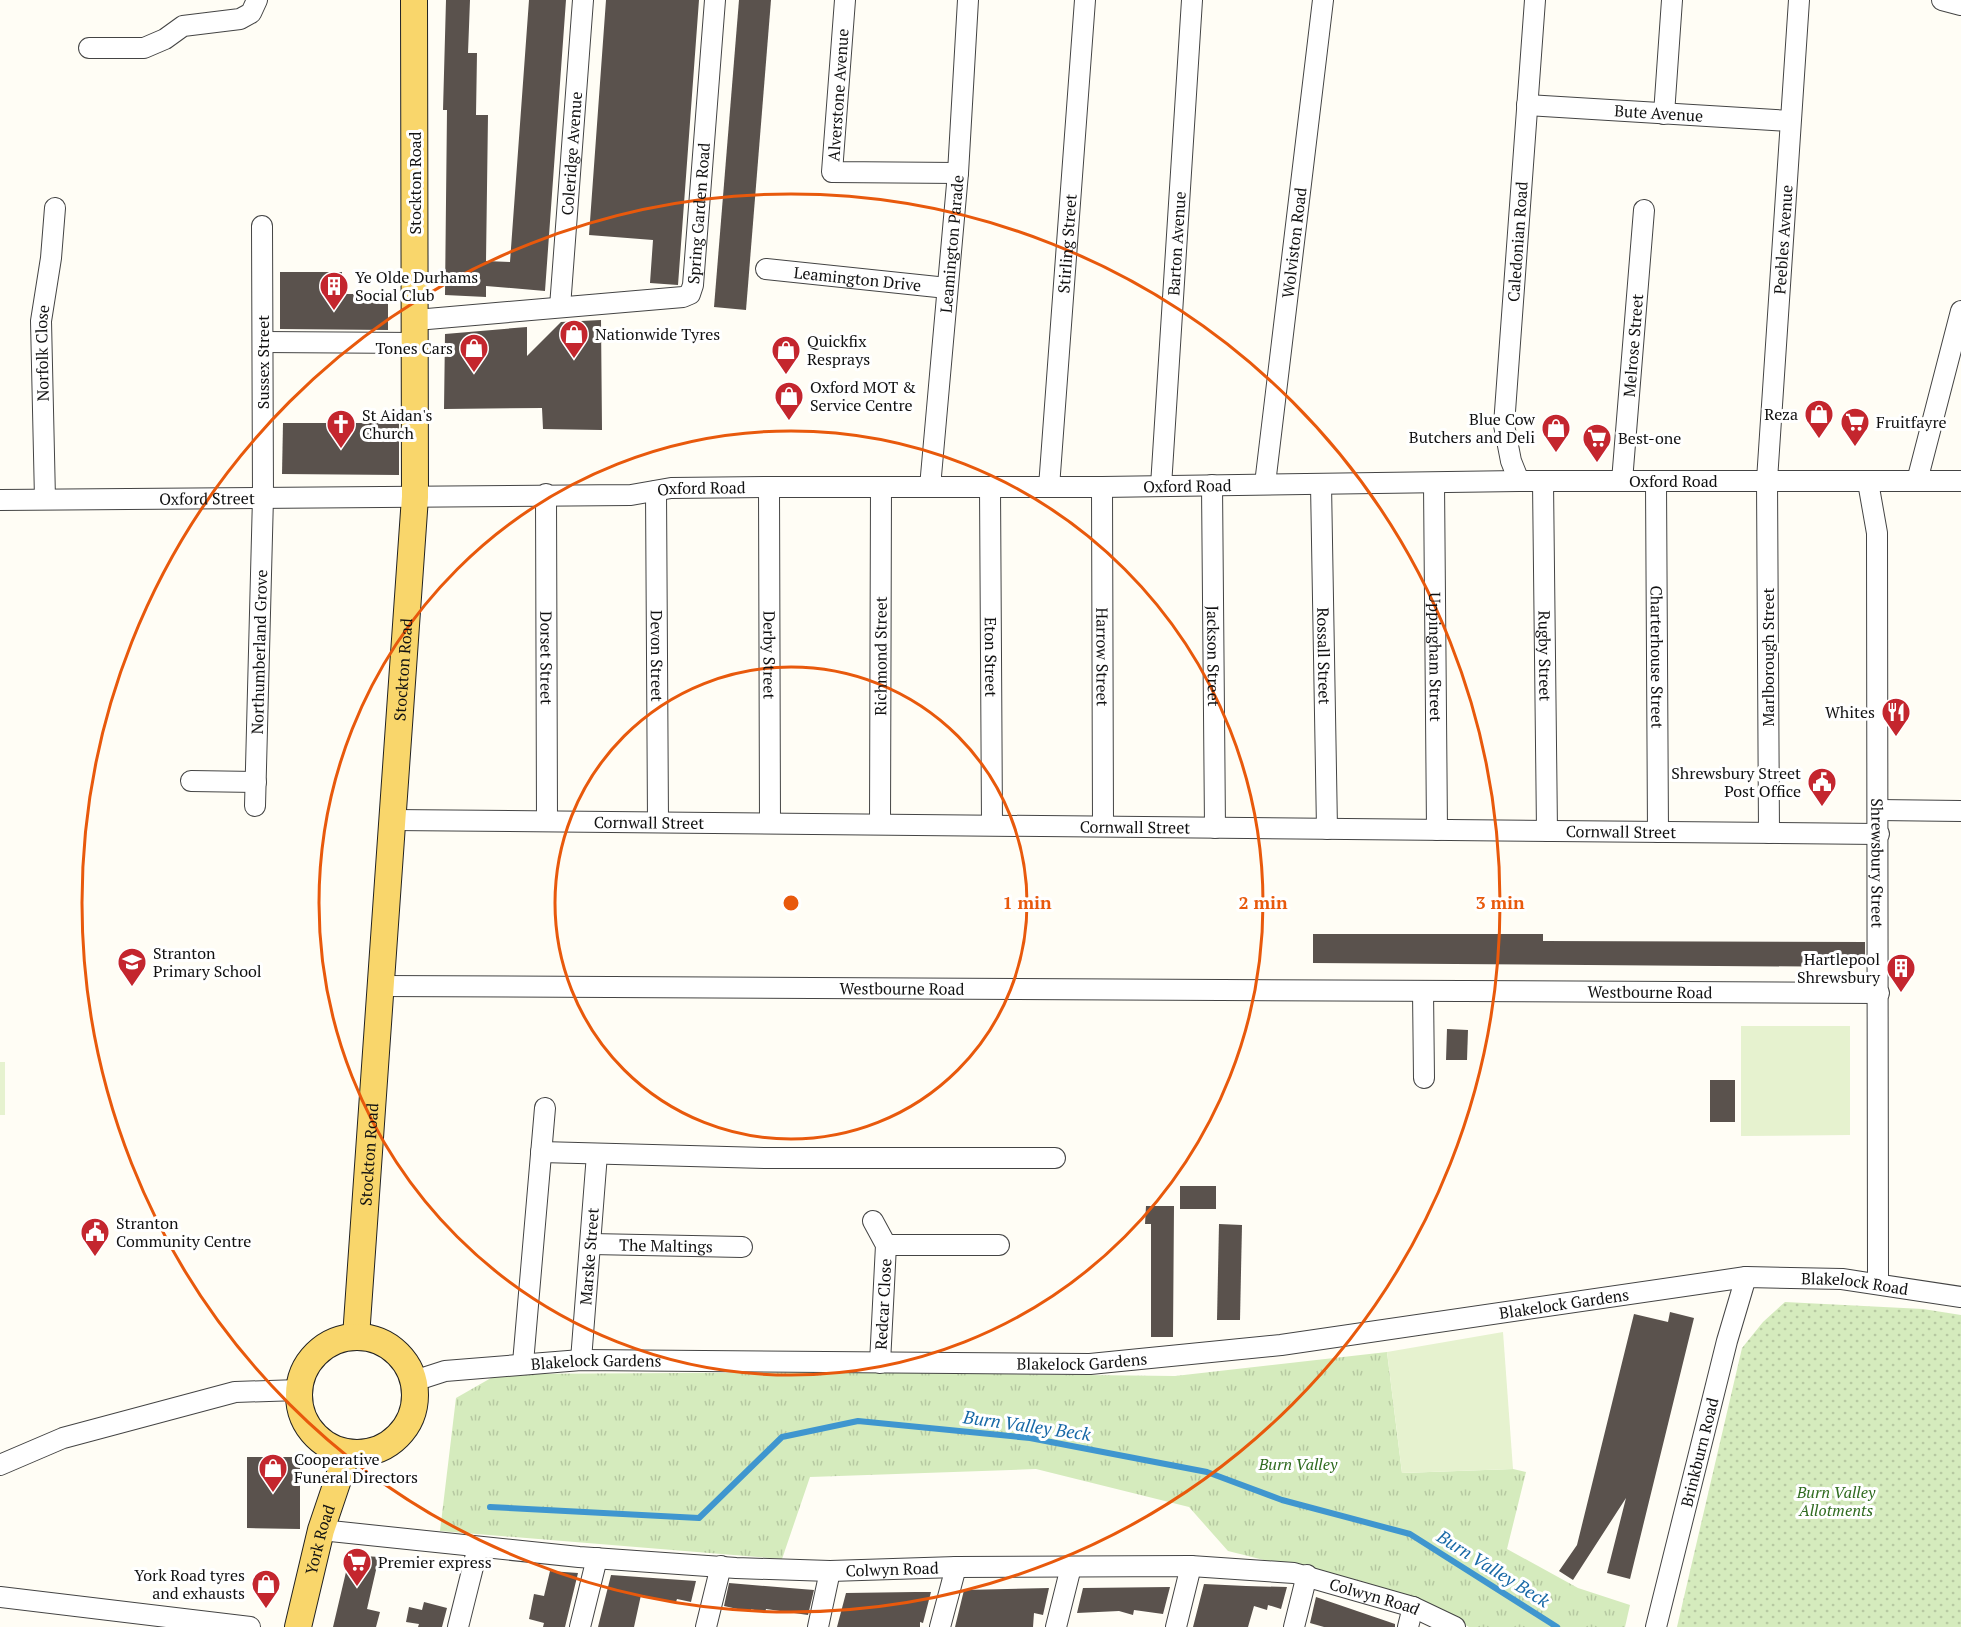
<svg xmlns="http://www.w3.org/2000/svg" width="1961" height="1627" font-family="'PT Serif',serif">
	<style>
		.grass { fill: url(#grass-tufts) }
		.garden { fill: url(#garden-dots) }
		.pitch { fill: #e6f2cf }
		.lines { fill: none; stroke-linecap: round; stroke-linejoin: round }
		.stream { stroke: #3f96cf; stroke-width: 6 }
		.building { fill: #5a524d }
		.minor-casing { stroke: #444; stroke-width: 22 }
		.major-casing { stroke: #222; stroke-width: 28 }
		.minor { stroke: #fff; stroke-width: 20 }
		.major { stroke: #f9d66b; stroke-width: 26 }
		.ring { fill: none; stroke: #e8590c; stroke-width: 3 }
		.labels { text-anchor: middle; stroke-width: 6; stroke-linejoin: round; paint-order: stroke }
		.street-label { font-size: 16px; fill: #111; stroke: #fff }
		.poi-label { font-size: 16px; fill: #111; stroke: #fff; text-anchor: start }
		.park-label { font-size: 16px; font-style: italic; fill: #2f6b1f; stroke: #fff }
		.water-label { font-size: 18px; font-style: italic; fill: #1768a6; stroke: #fff }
		.centre { fill: #e8590c; stroke: #fff; stroke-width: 3 }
		.ring-label { font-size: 18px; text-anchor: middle; font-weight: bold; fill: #e8590c; stroke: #fff; stroke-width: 6; stroke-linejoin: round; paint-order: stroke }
	</style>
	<defs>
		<pattern id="grass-tufts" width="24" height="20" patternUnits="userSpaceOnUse" patternTransform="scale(1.5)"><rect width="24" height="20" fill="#d5ebbd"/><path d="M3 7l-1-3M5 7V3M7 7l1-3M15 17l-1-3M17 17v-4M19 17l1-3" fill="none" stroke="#b6c8a1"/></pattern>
		<pattern id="garden-dots" width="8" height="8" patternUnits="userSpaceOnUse" patternTransform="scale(1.5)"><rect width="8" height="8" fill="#d5ebbd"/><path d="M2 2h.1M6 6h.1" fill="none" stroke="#b6c8a1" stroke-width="1.8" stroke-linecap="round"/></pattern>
	</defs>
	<rect width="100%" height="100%" fill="#fffdf5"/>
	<!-- grass -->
	<polygon class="grass" points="1387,1352 1402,1473 1513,1469 1526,1472 1507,1549 1578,1588 1630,1605 1625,1627 1469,1627 1417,1598 1228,1551 1189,1507 1036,1469 810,1477 782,1559 440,1531 456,1398 498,1374 829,1372 1175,1376"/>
	<!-- garden -->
	<polygon class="garden" points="1785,1302 1923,1309 1961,1315 1961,1627 1677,1627 1742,1348 1763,1322"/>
	<!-- pitch -->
	<g class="pitch">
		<polygon points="1741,1026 1850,1026 1850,1135 1741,1136"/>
		<rect x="0" y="1062" width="5" height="53"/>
		<polygon points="1503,1332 1513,1469 1402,1473 1387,1352"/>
	</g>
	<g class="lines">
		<!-- stream -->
		<polyline class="stream" points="490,1507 699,1518 782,1437 858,1421 1030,1438 1207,1472 1282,1500 1410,1534 1557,1627"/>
	</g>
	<!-- building -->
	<g class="building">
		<polygon points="446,0 470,0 468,53 477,53 476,115 488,115 486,261 510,262 529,0 566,0 545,291 486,286 486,297 445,295 447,110 443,110"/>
		<polygon points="606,0 699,0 678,285 650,283 653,240 589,235"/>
		<polygon points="739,0 771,0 746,310 714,307"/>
		<polygon points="280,272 342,272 342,294 388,294 388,330 280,329"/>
		<polygon points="601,320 602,430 543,429 542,408 444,409 445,334 527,327 527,356 561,322"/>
		<polygon points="283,423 399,423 399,475 282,474"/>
		<polygon points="1313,934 1543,934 1543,941 1865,942 1865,967 1313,963"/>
		<polygon points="1447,1029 1468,1030 1467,1060 1446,1060"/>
		<rect x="1710" y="1080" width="25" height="42"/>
		<rect x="1180" y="1186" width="36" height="23"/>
		<polygon points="1146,1206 1174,1206 1173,1337 1151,1337 1151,1224 1145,1224"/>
		<polygon points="1219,1224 1242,1225 1240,1320 1217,1320"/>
		<polygon points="1670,1312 1694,1318 1630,1579 1607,1573 1626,1498 1573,1580 1559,1571 1577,1545 1634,1314 1668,1322"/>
		<polygon points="247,1457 300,1457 300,1529 247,1528"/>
		<polygon points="350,1555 379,1557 367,1609 380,1612 376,1627 333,1627"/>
		<polygon points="550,1571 578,1573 565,1627 543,1627 544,1623 529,1619 534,1594 544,1596"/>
		<polygon points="611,1575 653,1578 696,1581 691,1602 677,1599 676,1602 662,1600 641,1595 634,1627 598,1627"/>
		<polygon points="729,1583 814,1590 808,1615 766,1609 765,1613 751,1609 751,1612 724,1606"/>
		<polygon points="1204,1584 1246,1586 1287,1587 1281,1609 1268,1605 1267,1610 1254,1606 1248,1627 1193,1627"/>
		<polygon points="1170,1587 1163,1614 1134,1610 1133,1615 1119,1611 1077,1613 1083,1588"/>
		<polygon points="1049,1588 1043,1615 1034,1613 1033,1627 955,1627 964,1590"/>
		<polygon points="915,1592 931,1592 923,1623 920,1622 920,1627 837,1627 846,1593"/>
		<polygon points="1316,1597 1395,1624 1395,1627 1324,1627 1310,1623"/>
		<polygon points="424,1602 447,1608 442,1627 418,1627 419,1624 406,1622 409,1607 422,1610"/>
	</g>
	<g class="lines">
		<!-- minor casing -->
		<g class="minor-casing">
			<g id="minor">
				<polyline points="845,0 832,172 958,173"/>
				<polyline points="1942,0 1961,5"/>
				<polyline points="89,48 144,48 165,39 183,26 240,19 251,13 257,0"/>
				<path id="s1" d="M1527,105L1790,121"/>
				<polyline points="1664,114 1672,0"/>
				<path id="s2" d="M766,269L947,288"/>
				<path id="s3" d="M560,307L583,0"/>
				<path id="s4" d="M416,320L683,297L690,294L693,285L715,0"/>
				<polyline points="263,342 416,343"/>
				<path id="s5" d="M1519,481L1511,461L1504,425L1535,0"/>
				<path id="s6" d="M1622,481L1644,210"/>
				<polyline points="1917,481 1961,311"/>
				<path id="s7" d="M1543,482L1547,831"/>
				<path id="s8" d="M1868,482L1877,533L1878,1283"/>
				<path id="s9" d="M1434,483L1437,830"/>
				<path id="s10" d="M1656,483L1658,832"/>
				<path id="s11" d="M1265,484L1323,0"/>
				<path id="s12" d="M1321,484L1327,829"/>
				<path id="s13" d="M1212,485L1215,828"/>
				<path id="s14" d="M1161,486L1192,0"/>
				<path id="s15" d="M769,487L770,823"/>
				<path id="s16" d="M930,487L958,173L968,0"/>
				<path id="s17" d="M990,487L992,825"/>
				<path id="s18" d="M1049,487L1085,0"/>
				<path id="s19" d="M1102,487L1103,826"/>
				<path id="s20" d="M656,491L658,822"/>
				<path id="s21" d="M546,494L547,821"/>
				<path id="s22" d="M45,499L41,321L51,258L55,208"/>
				<path id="s23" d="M0,500L631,495L671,488L769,487H1102L1519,481H1961"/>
				<polyline points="191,781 256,782"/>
				<path id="s24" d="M255,806L263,497L262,226"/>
				<polyline points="1878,810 1961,811"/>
				<path id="s25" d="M393,820L1879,834"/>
				<path id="s26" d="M880,824L881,487"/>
				<path id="s27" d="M1769,833L1767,480L1799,0"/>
				<path id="s28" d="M380,986L1879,993"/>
				<polyline points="1423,991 1424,1078"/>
				<polyline points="541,1152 765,1158 1055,1158"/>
				<polyline points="873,1221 886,1245 880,1363"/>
				<path id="s29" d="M591,1244L742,1247"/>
				<polyline points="886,1245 999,1245"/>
				<path id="s30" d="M581,1360L597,1154"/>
				<polyline points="523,1363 545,1108"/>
				<path id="s31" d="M414,1381L445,1371L581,1360L1090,1364L1281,1345L1746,1277L1842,1279L1961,1297"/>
				<polyline points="0,1465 63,1438 235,1392 299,1390"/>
				<path id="s32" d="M321,1530L579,1557L736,1568L830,1571L956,1567L1191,1566L1294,1573L1413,1607L1455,1627"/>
				<polyline points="0,1597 250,1627"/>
				<polyline points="458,1627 478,1547"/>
				<polyline points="580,1627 597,1558"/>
				<polyline points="706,1627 721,1566"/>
				<polyline points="818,1627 830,1571"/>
				<polyline points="940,1627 956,1567"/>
				<polyline points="1056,1627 1071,1567"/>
				<polyline points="1176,1627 1191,1566"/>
				<polyline points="1294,1627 1307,1575"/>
				<polyline points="1408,1627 1413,1607"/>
				<path id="s33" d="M1656,1627L1727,1341L1746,1277"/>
			</g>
		</g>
		<!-- major casing -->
		<g class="major-casing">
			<g id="major">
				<path id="s34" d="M356,1337L415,497L414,0"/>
				<circle cx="357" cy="1395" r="58"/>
				<path id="s35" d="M298,1627L321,1530L347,1453"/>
			</g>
		</g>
		<!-- minor -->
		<use href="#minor" class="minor"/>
		<!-- major -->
		<use href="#major" class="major"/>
	</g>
	<!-- distance rings -->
	<g class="ring">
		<circle cx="791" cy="903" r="236"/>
		<circle cx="791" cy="903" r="472"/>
		<circle cx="791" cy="903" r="709"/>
	</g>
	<!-- icons -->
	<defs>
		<g id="building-pin" transform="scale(1.5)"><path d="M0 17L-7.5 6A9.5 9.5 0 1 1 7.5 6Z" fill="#c4262e" stroke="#fff"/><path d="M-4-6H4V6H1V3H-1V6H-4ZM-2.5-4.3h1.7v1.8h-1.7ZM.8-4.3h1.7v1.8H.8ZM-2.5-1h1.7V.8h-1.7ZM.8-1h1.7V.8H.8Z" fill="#fff"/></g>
		<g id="shop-pin" transform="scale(1.5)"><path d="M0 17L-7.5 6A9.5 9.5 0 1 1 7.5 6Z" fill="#c4262e" stroke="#fff"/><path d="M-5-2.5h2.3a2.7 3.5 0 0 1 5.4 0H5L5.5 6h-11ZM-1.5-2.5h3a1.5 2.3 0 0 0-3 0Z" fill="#fff"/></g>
		<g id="supermarket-pin" transform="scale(1.5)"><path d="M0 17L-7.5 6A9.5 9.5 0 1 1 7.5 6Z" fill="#c4262e" stroke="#fff"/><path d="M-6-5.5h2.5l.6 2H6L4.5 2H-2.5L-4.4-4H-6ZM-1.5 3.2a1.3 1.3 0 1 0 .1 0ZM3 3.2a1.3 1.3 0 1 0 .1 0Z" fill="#fff"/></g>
		<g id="church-pin" transform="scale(1.5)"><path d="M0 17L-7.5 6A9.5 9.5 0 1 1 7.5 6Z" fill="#c4262e" stroke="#fff"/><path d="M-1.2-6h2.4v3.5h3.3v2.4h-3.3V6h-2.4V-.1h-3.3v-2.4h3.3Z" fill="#fff"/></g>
		<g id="restaurant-pin" transform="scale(1.5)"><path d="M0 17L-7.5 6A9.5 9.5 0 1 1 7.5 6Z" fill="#c4262e" stroke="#fff"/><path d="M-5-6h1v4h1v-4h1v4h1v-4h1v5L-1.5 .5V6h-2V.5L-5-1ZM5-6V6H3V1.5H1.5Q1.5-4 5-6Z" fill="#fff"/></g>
		<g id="civic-pin" transform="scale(1.5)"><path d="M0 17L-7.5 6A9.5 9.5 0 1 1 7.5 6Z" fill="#c4262e" stroke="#fff"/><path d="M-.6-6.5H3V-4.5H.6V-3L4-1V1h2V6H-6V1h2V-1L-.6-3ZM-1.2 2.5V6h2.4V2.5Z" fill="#fff"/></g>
		<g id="school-pin" transform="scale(1.5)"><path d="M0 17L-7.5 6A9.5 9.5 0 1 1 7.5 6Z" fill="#c4262e" stroke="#fff"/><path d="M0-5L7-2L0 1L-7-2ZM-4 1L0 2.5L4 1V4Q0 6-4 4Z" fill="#fff"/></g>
	</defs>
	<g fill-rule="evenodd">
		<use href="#building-pin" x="334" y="286"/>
		<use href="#shop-pin" x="574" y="334"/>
		<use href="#shop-pin" x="474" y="348"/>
		<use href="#shop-pin" x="786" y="350"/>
		<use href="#shop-pin" x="789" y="396"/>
		<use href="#shop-pin" x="1819" y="414"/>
		<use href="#supermarket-pin" x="1855" y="422"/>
		<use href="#church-pin" x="341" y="424"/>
		<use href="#shop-pin" x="1556" y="428"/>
		<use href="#supermarket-pin" x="1597" y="438"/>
		<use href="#restaurant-pin" x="1896" y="712"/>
		<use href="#civic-pin" x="1822" y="782"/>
		<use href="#school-pin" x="132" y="962"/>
		<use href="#building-pin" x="1901" y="968"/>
		<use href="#civic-pin" x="95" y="1232"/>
		<use href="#shop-pin" x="273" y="1468"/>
		<use href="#supermarket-pin" x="357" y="1562"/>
		<use href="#shop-pin" x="266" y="1584"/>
	</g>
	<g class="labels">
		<!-- street labels -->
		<g class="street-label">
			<text transform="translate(838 95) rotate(-86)" y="6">Alverstone Avenue</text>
			<text dy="6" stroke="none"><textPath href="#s1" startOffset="132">Bute Avenue</textPath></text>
			<text dy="6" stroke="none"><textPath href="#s3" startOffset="154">Coleridge Avenue</textPath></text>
			<text transform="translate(415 183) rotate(-90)" y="6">Stockton Road</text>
			<text dy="6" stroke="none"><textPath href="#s4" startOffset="357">Spring Garden Road</textPath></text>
			<text dy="6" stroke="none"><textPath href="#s27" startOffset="594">Peebles Avenue</textPath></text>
			<text dy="6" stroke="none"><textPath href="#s11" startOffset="243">Wolviston Road</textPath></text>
			<text dy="6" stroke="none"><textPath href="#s5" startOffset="242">Caledonian Road</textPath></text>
			<text dy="6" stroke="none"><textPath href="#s18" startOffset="244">Stirling Street</textPath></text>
			<text dy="6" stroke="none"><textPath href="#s14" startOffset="243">Barton Avenue</textPath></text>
			<text dy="6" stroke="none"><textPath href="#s16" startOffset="244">Leamington Parade</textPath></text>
			<text dy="6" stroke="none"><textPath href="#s2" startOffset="92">Leamington Drive</textPath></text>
			<text dy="6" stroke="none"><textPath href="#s6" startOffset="136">Melrose Street</textPath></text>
			<text dy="6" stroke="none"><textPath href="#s22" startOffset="146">Norfolk Close</textPath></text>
			<text transform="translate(263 362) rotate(-90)" y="6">Sussex Street</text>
			<text dy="6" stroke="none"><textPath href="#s23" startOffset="1674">Oxford Road</textPath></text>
			<text dy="6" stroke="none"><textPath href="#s23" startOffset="1188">Oxford Road</textPath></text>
			<text dy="6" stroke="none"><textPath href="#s23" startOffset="702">Oxford Road</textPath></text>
			<text dy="6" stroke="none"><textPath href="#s23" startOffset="207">Oxford Street</textPath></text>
			<text dy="6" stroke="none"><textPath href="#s24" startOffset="154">Northumberland Grove</textPath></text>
			<text dy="6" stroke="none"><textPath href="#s15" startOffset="168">Derby Street</textPath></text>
			<text dy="6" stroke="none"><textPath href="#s20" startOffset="165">Devon Street</textPath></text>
			<text dy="6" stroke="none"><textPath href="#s26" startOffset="168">Richmond Street</textPath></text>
			<text dy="6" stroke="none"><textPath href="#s17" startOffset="170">Eton Street</textPath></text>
			<text dy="6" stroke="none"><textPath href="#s19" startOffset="170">Harrow Street</textPath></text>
			<text dy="6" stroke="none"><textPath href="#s13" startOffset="171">Jackson Street</textPath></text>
			<text dy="6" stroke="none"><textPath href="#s12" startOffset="172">Rossall Street</textPath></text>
			<text dy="6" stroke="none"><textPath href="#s9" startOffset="174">Uppingham Street</textPath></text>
			<text dy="6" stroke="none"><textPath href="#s7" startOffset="174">Rugby Street</textPath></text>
			<text dy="6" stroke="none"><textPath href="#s10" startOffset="174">Charterhouse Street</textPath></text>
			<text transform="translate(1768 657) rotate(-90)" y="6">Marlborough Street</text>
			<text dy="6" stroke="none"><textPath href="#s21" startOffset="164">Dorset Street</textPath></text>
			<text dy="6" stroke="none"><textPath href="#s34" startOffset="669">Stockton Road</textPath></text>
			<text dy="6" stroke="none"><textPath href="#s25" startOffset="256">Cornwall Street</textPath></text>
			<text dy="6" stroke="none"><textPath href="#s25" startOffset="742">Cornwall Street</textPath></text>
			<text dy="6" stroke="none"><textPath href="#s25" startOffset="1228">Cornwall Street</textPath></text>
			<text dy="6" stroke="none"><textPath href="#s8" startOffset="382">Shrewsbury Street</textPath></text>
			<text dy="6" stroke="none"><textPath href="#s28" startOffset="522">Westbourne Road</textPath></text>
			<text dy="6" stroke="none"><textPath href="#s28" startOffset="1270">Westbourne Road</textPath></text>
			<text dy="6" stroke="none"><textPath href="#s34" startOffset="183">Stockton Road</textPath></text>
			<text dy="6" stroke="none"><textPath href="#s29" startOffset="75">The Maltings</textPath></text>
			<text dy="6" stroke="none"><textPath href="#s30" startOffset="104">Marske Street</textPath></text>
			<text dy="6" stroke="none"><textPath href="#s31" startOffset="1449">Blakelock Road</textPath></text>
			<text transform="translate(883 1304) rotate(-87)" y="6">Redcar Close</text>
			<text dy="6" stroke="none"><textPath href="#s31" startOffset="1156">Blakelock Gardens</textPath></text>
			<text dy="6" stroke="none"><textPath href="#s31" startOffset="670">Blakelock Gardens</textPath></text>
			<text dy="6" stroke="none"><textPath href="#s31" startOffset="184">Blakelock Gardens</textPath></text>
			<text dy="6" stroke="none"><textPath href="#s33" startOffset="180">Brinkburn Road</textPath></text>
			<text dy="6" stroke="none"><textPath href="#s35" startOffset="90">York Road</textPath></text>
			<text dy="6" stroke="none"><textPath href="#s32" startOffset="573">Colwyn Road</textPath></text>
			<text dy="6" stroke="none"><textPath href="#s32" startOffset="1059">Colwyn Road</textPath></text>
		</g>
		<!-- poi labels -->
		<g class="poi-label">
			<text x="355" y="283">Ye Olde Durhams<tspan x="355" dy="18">Social Club</tspan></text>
			<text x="595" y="340">Nationwide Tyres</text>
			<text x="807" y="347">Quickfix<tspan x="807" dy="18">Resprays</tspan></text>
			<text x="453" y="354" text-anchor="end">Tones Cars</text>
			<text x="810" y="393">Oxford MOT &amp;<tspan x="810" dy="18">Service Centre</tspan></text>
			<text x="1798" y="420" text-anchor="end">Reza</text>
			<text x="362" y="421">St Aidan's<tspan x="362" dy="18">Church</tspan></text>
			<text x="1535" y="425" text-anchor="end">Blue Cow<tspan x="1535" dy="18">Butchers and Deli</tspan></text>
			<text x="1876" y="428">Fruitfayre</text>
			<text x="1618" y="444">Best-one</text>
			<text x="1875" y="718" text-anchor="end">Whites</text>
			<text x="1801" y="779" text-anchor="end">Shrewsbury Street<tspan x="1801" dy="18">Post Office</tspan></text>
			<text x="153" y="959">Stranton<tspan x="153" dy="18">Primary School</tspan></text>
			<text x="1880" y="965" text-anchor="end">Hartlepool<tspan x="1880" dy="18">Shrewsbury</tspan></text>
			<text x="116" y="1229">Stranton<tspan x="116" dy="18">Community Centre</tspan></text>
			<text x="294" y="1465">Cooperative<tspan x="294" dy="18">Funeral Directors</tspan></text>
			<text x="378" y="1568">Premier express</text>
			<text x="245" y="1581" text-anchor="end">York Road tyres<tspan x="245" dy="18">and exhausts</tspan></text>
		</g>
		<!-- park labels -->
		<g class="park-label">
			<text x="1298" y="1470">Burn Valley</text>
			<text x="1836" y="1498">Burn Valley<tspan x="1836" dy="18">Allotments</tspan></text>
		</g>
		<!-- water labels -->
		<g class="water-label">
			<text transform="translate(1027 1426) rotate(8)" y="6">Burn Valley Beck</text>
			<text transform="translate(1493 1569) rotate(32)" y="6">Burn Valley Beck</text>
		</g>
	</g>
	<circle cx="791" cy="903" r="9" class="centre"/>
	<g class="ring-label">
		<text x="1027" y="909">1 min</text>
		<text x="1263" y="909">2 min</text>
		<text x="1500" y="909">3 min</text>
	</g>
</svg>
